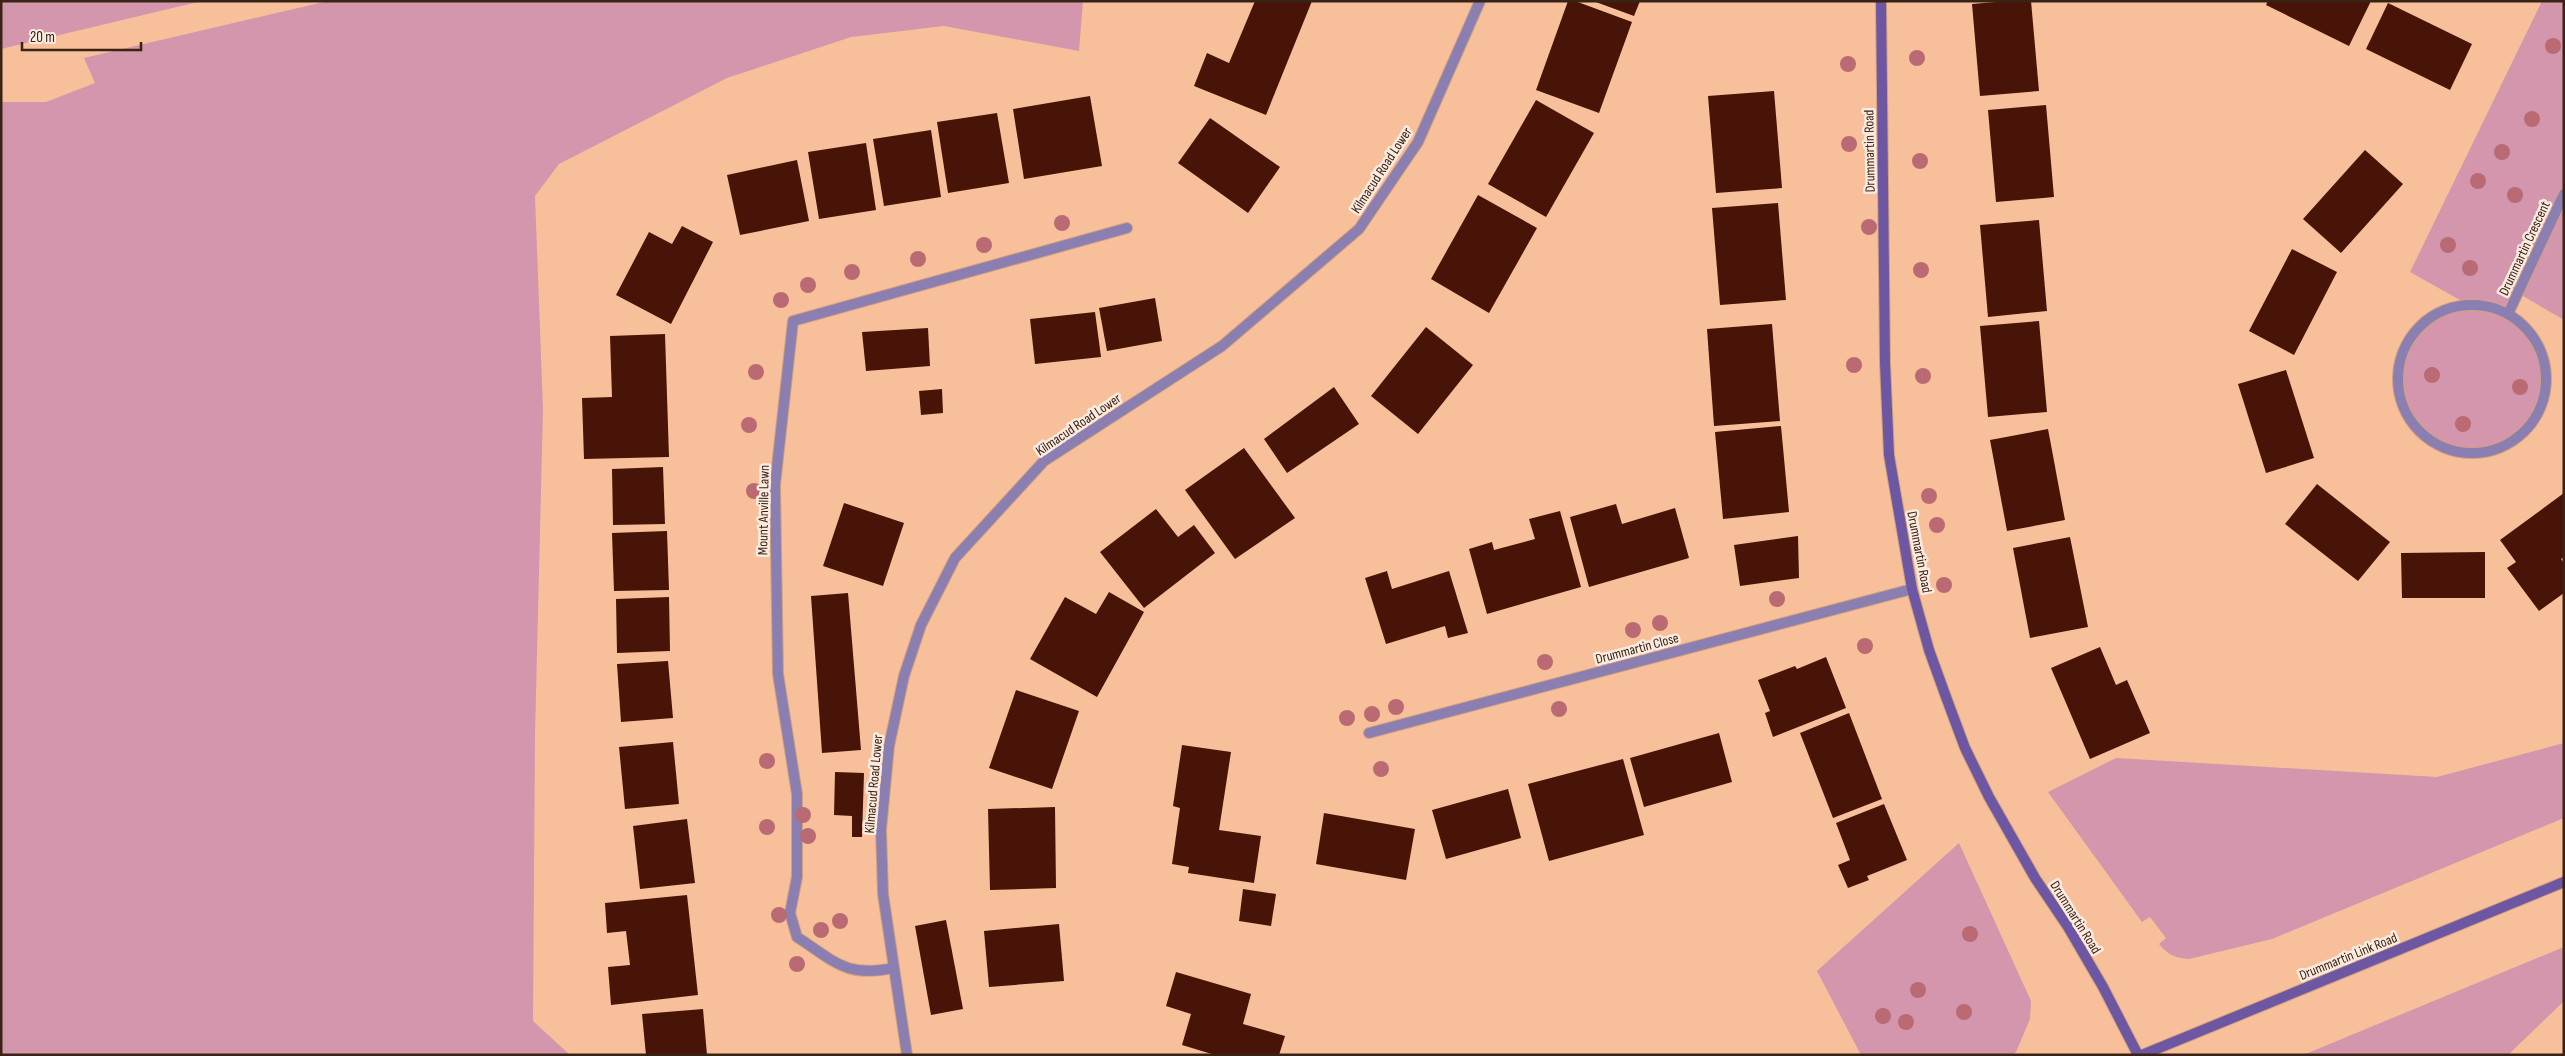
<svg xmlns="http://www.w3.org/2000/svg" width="2565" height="1056" font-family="'Sofia Sans Condensed',sans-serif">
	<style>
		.green { fill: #d396ac }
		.building { fill: #471407 }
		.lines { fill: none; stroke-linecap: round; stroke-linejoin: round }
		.street-casing { stroke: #d1a17f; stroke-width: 12 }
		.secondary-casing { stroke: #d1a17f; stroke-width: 12 }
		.street { stroke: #8b7fb2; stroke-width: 10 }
		.secondary { stroke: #6d57a2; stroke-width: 10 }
		.tree { fill: #b96a73 }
		.labels { text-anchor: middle; stroke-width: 5; stroke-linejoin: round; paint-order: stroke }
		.street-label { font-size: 14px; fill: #382314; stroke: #fbeadf }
	</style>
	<rect width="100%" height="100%" fill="#f7c09a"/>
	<!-- green -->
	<g class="green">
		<polygon points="1,1 202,1 1,49"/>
		<polygon points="328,1 1083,1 1079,51 944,26 851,37 727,78 559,164 535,196 543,409 535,735 533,1021 570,1055 1,1055 1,102 46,102 95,83 84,58"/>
		<path d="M2542,1H2564V320L2518,293L2508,313C2529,330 2541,345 2546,372C2550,394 2536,418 2521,433C2510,445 2494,450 2478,452C2380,462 2371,307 2469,305L2410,272Z"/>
		<path d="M2564,743V818L2272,939L2189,959C2175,958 2168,955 2159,944L2166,938L2150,917L2142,922L2048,792L2116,758L2437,777Z"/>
		<polygon points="1959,843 2031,1001 2030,1019 2016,1052 2013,1055 1861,1055 1817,971"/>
		<polygon points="2564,947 2564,1001 2508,1055 2303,1055"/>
	</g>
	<!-- building -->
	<g class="building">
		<polygon points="1255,1 1312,1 1266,115 1194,86 1207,53 1229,63"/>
		<polygon points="1568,1 1575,1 1632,22 1599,113 1536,90"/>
		<polygon points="1593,1 1640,1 1634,16"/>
		<polygon points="2008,1 2031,1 2039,91 1980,96 1972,4"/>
		<polygon points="2268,1 2371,1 2349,46 2266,5"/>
		<polygon points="2388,3 2472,44 2450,90 2366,49"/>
		<polygon points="1774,91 1782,188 1716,193 1708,96"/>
		<polygon points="1090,96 1102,166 1024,179 1013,109"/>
		<polygon points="1536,100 1594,133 1546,217 1488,184"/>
		<polygon points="2046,105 2054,197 1996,202 1988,110"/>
		<polygon points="997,113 1009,183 948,193 937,122"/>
		<polygon points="1210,118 1280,167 1248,213 1178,163"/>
		<polygon points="931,130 941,197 884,206 873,139"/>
		<polygon points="866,143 876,210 819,219 808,152"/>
		<polygon points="2365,150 2403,184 2341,253 2303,219"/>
		<polygon points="797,160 809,221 740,235 727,175"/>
		<polygon points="1478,195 1537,228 1489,313 1431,279"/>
		<polygon points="1778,203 1786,300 1720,305 1712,208"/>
		<polygon points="2039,220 2047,311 1988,317 1980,225"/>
		<polygon points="682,226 713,242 671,324 616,295 649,232 672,244"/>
		<polygon points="2292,249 2337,272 2294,355 2249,331"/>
		<polygon points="1155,298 1162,341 1107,351 1099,308"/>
		<polygon points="1095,312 1101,357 1035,364 1030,319"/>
		<polygon points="2039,321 2047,412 1988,417 1980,326"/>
		<polygon points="1772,324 1780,421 1714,426 1707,329"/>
		<polygon points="1426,327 1473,365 1418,434 1371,396"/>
		<polygon points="928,328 930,366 866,371 862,332"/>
		<polygon points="665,334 669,457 584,459 582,398 612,397 610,336"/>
		<polygon points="2286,370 2314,458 2266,473 2238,384"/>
		<polygon points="1334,387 1359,424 1287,473 1264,439"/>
		<polygon points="942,389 943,413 921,415 919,391"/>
		<polygon points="1781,426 1789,512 1723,519 1715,432"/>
		<polygon points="2048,429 2065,520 2007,531 1990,440"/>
		<polygon points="1244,448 1295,518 1235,559 1185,490"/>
		<polygon points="663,467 665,524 613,525 612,469"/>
		<polygon points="2317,484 2390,542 2358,581 2285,524"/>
		<polygon points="2564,493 2564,557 2561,559 2564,563 2564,593 2539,611 2507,568 2516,562 2500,540"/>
		<polygon points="844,503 904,523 883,586 823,566"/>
		<polygon points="1616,504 1622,524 1675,508 1689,558 1589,587 1570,517"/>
		<polygon points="1156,509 1178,537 1194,525 1215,553 1144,608 1100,552"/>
		<polygon points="1560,511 1581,587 1487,614 1469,549 1492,542 1494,550 1535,539 1529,519"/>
		<polygon points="667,531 669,590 614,591 612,533"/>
		<polygon points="1798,536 1799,578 1740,586 1734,545"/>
		<polygon points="2070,537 2088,627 2030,638 2013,548"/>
		<polygon points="2485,552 2485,598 2402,598 2401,553"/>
		<polygon points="1387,571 1392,589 1449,571 1468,633 1448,638 1445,626 1386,644 1365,578"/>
		<polygon points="1109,592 1144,612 1097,697 1030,659 1065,597 1096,614"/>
		<polygon points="848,593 861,750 822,753 811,596"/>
		<polygon points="669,597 670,651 617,653 616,599"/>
		<polygon points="2100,647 2116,685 2127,680 2150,733 2090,759 2051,668"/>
		<polygon points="1826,657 1846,708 1773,737 1765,713 1770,711 1758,680 1795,666 1797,669"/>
		<polygon points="668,661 673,718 621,722 617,664"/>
		<polygon points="1016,690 1079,711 1052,789 989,768"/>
		<polygon points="1849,713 1882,799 1833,818 1800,733"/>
		<polygon points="1719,733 1732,782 1644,807 1630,758"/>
		<polygon points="673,742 679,804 625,809 619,747"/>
		<polygon points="1182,745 1231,752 1219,830 1261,836 1254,883 1188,873 1189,867 1172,864 1180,808 1173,806"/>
		<polygon points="1623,759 1644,835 1549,861 1528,784"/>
		<polygon points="835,772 864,773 862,837 852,837 852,816 834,815"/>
		<polygon points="1508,789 1521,838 1446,859 1432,810"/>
		<polygon points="1884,804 1907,860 1867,876 1869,880 1848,888 1838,865 1850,860 1836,823"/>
		<polygon points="1055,807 1056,888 990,890 988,809"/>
		<polygon points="1324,813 1415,829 1406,880 1316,864"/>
		<polygon points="687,819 695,883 640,889 633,826"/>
		<polygon points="1243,889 1276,894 1271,926 1239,921"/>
		<polygon points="687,895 698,995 611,1005 608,967 630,965 626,931 607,933 605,903"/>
		<polygon points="946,920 963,1009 931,1015 915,926"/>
		<polygon points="1059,924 1064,981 989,987 984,931"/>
		<polygon points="1176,972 1251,994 1243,1024 1285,1036 1279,1055 1215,1055 1182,1045 1191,1014 1166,1006"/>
		<polygon points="703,1009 707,1055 646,1055 642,1014"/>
	</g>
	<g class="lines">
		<!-- street casing -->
		<g class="street-casing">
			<g id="street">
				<circle cx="2472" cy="379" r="74"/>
				<polyline points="2508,314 2564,194"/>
				<polyline points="1369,733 1912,589"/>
				<path d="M893,968C846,978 834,961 797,937L790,913L797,877V794L778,674L775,485L793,321L1127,228"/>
				<polyline points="907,1055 883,894 881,830 889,746 904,676 921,625 955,558 1044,461 1222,346 1359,229 1418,142 1480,1"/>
			</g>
		</g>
		<!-- secondary casing -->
		<g class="secondary-casing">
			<g id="secondary">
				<polyline points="1881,1 1885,363 1889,455 1912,589 1929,650 1946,697 1965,748 1989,797 2035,878 2068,927 2103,987 2138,1055"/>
				<polyline points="2142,1055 2564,882"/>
			</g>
		</g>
		<!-- street -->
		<use href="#street" class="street"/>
		<!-- secondary -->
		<use href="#secondary" class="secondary"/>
	</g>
	<!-- trees -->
	<g class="tree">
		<circle cx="2553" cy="46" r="8"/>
		<circle cx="1917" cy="58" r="8"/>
		<circle cx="1848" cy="64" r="8"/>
		<circle cx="2532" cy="119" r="8"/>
		<circle cx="1849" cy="144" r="8"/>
		<circle cx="2502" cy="152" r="8"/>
		<circle cx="1920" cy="161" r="8"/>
		<circle cx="2478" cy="181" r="8"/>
		<circle cx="2515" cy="195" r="8"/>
		<circle cx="1062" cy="223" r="8"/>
		<circle cx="1869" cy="227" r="8"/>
		<circle cx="984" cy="245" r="8"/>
		<circle cx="2448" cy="245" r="8"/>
		<circle cx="918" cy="259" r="8"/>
		<circle cx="2470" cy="268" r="8"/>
		<circle cx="1921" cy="270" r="8"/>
		<circle cx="852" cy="272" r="8"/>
		<circle cx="808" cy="285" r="8"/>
		<circle cx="781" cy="300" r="8"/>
		<circle cx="1854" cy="365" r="8"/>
		<circle cx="756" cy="372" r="8"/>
		<circle cx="2432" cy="375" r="8"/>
		<circle cx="1923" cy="376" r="8"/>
		<circle cx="2520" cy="387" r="8"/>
		<circle cx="2463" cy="424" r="8"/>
		<circle cx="749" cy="425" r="8"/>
		<circle cx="754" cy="491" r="8"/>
		<circle cx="1929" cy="496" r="8"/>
		<circle cx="1937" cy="525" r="8"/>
		<circle cx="1944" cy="585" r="8"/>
		<circle cx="1777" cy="599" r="8"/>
		<circle cx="1660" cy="623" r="8"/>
		<circle cx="1633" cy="630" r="8"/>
		<circle cx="1865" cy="646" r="8"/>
		<circle cx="1545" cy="662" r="8"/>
		<circle cx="1396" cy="707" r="8"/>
		<circle cx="1559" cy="709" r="8"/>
		<circle cx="1372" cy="714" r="8"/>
		<circle cx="1347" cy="718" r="8"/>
		<circle cx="767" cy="761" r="8"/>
		<circle cx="1381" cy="769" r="8"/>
		<circle cx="803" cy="815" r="8"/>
		<circle cx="767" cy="827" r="8"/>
		<circle cx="808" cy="836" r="8"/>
		<circle cx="779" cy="915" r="8"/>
		<circle cx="840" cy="921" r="8"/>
		<circle cx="821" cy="930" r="8"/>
		<circle cx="1970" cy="934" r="8"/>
		<circle cx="797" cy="964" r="8"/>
		<circle cx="1918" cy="990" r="8"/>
		<circle cx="1964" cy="1012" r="8"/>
		<circle cx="1883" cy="1016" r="8"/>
		<circle cx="1906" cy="1022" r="8"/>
	</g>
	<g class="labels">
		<!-- street labels -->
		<g class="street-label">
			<text transform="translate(1869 151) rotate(-91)" y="5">Drummartin Road</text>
			<text transform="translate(1381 170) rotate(-57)" y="5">Kilmacud Road Lower</text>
			<text transform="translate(2524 248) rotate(-65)" y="5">Drummartin Crescent</text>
			<text transform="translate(1078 424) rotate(-34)" y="5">Kilmacud Road Lower</text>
			<text transform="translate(763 510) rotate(-89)" y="5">Mount Anville Lawn</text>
			<text transform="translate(1920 552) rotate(79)" y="5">Drummartin Road</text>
			<text transform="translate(1637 648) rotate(-15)" y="5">Drummartin Close</text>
			<text transform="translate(873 784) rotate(-85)" y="5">Kilmacud Road Lower</text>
			<text transform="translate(2076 917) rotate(58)" y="5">Drummartin Road</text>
			<text transform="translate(2348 956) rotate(-22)" y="5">Drummartin Link Road</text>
		</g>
	</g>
	<!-- border -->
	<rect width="2565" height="1056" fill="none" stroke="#382314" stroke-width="5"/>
	<!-- scale -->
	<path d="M22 42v8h119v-8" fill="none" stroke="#382314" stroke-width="2.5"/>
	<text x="30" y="42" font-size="15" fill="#382314" stroke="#fbeadf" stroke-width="4" paint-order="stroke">20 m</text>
</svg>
